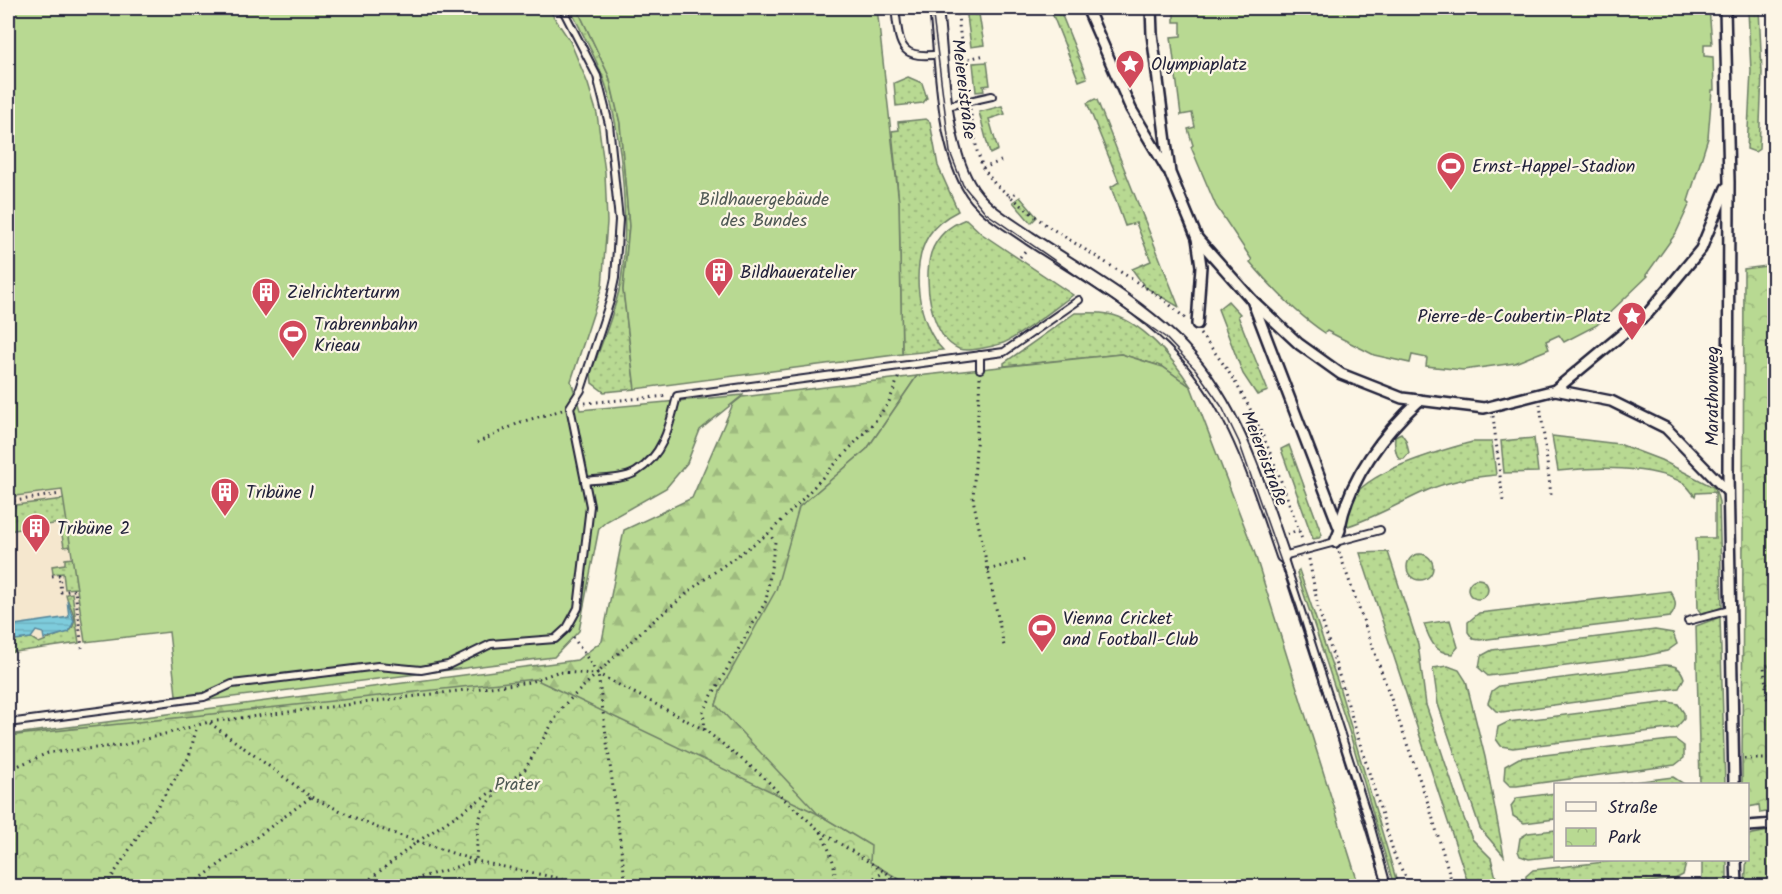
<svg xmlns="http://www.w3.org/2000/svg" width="1782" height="894" font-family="Kalam,sans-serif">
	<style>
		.built { fill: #f5e7ce }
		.grass { fill: url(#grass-dots); stroke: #6d7e66; stroke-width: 1.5 }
		.forest { fill: url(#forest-firs); stroke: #6d7e66; stroke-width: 1.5 }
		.park { fill: url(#park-crowns); stroke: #6d7e66; stroke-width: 1.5 }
		.garden { fill: #b8d992; stroke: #6d7e66; stroke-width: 1.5 }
		.water { fill: url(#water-rules); stroke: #59889c; stroke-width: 1.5 }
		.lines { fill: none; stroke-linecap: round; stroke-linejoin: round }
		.service-casing { stroke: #22223b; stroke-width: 10 }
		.pedestrian-casing { stroke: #22223b; stroke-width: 14 }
		.minor-casing { stroke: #22223b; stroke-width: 16 }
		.path { stroke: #22223b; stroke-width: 3; stroke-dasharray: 1.5 4.5; stroke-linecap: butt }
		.service { stroke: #fcf5e5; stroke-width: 6 }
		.pedestrian { stroke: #fcf5e5; stroke-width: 9 }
		.minor { stroke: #fcf5e5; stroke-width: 12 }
		.tram { stroke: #22223b; stroke-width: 1.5 }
		.labels { text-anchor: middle; stroke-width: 4.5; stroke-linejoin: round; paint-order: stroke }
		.poi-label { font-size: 18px; fill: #22223b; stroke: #fcf5e5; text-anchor: start }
		.street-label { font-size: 18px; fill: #22223b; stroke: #fcf5e5 }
		.park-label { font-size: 18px; fill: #4f5955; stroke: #fcf5e5 }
	</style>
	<defs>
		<pattern id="grass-dots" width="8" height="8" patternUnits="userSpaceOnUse" patternTransform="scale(1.5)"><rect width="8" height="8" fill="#b8d992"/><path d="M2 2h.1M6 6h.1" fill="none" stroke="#9eba7f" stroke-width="1.8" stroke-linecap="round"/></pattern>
		<pattern id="forest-firs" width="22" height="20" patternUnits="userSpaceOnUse" patternTransform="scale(1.5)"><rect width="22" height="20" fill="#b8d992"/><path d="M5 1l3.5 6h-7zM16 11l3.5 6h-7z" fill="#9eba7f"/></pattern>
		<pattern id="park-crowns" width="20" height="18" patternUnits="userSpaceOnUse" patternTransform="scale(1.5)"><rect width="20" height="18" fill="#b8d992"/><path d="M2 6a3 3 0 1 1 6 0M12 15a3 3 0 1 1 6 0" fill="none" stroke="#9eba7f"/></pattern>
		<pattern id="water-rules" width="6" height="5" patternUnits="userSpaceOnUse" patternTransform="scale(1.5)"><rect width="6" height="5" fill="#7eccdc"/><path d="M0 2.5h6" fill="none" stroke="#6dafbe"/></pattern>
	</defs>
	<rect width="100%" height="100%" fill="#fcf5e5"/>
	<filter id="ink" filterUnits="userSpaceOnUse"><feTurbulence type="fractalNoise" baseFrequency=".0167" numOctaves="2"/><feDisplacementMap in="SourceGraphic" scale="12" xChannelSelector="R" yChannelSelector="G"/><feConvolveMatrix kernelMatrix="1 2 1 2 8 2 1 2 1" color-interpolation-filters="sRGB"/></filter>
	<g filter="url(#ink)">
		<!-- built -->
		<polygon class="built" points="62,490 85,642 8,654 8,497"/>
		<!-- grass -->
		<g class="grass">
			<path d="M570,8H577L609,76L620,123L629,226L623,290L635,389L604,392L592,383L591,373C601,344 614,315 620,286C630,232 623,138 606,86C597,58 582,34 570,8Z"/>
			<polygon points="966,8 978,8 984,45 971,47"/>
			<polygon points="1050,8 1059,8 1087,78 1079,81"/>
			<polygon points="1751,8 1759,8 1762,73 1759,149 1755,152 1747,149 1751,71 1748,10"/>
			<polygon points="987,62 990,85 983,86 984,91 976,92 973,63"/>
			<polygon points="908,77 922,83 927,98 923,103 896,106 894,83"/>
			<polygon points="1095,99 1097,100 1179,307 1145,287 1132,269 1151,261 1136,223 1125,226 1111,187 1119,182 1087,103"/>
			<polygon points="1002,106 1005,114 989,119 998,150 990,154 979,112"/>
			<path d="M926,119L930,122L938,166L958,211C946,217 936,224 929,235C909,266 918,325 943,350L902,354L899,203L892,131L899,130L898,122Z"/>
			<polygon points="1020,197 1037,217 1031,223 1013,202"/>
			<path d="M966,219L982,234L1073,295C1058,306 1014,341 1000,344C991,347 968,352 959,349C930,337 923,280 931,253C937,236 950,225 966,219Z"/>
			<polygon points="1228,301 1240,314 1238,316 1268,391 1257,395 1243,374 1218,309"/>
			<path d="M1075,313C1086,313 1098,312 1108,314C1142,320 1174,360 1191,387L1163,367L1121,354L1004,366V363Z"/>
			<path d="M1401,433L1406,440L1409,453L1404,459H1399C1395,453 1394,443 1395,436Z"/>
			<path d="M1552,436L1619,444L1661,460L1715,488L1719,502L1722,607L1702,615L1698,609L1696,538H1715V492L1696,493L1695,496C1691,492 1688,486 1683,483C1652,465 1592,467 1558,471Z"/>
			<polygon points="1534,438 1538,472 1504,473 1501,441"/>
			<path d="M1472,442H1492L1496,475C1473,477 1449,481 1428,490C1401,502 1376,517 1348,526C1329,478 1441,451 1472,442Z"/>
			<polygon points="1289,445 1322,535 1319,538 1313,539 1281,449"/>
			<polygon points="64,499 71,546 64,547 60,523 8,531 8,506"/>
			<polygon points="1388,552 1418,644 1426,705 1462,813 1472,839 1491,858 1498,886 1469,886 1360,553"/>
			<circle cx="1420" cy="567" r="13"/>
			<polygon points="73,558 77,588 65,589 63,573 53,574 52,566 65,564 65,559"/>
			<polygon points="1299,570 1338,683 1398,886 1394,886 1349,731 1297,573"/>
			<circle cx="1478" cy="589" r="10"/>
			<path d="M1670,591C1676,600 1678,608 1670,617L1480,640L1473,639L1468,632V622L1479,613Z"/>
			<path d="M72,593L79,643L8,653V641L28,636L39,643L71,630C80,616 68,607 66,594Z"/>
			<polygon points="1720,617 1725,784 1700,784 1696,626"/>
			<path d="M1450,620L1458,647L1452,654C1434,653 1429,638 1424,624Z"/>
			<polygon points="1655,630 1673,633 1677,644 1667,651 1644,656 1488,676 1479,668 1481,656 1492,650"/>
			<path d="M1665,665C1675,665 1681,668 1684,678L1679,688L1502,712L1496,711L1488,703L1492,691L1499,686Z"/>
			<polygon points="1448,666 1459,670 1466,681 1485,757 1504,856 1480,828 1438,704 1433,668"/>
			<polygon points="1669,702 1678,704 1684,713 1684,719 1676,728 1513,748 1501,746 1496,739 1498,727 1508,722"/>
			<polygon points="1670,740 1676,740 1684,746 1684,758 1675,765 1517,786 1510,786 1504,780 1505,766 1519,758"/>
			<polygon points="1673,777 1684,784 1618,784"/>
			<polygon points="1555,793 1555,819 1524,823 1513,816 1511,806 1517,798"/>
			<polygon points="1555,830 1555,856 1529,859 1520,856 1518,851 1520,838 1528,833"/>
			<polygon points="1769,831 1774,886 1745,886 1748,835"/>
			<polygon points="1622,860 1687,860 1683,875 1675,879 1615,886 1526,886 1526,876 1533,870"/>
			<rect x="1702" y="860" width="25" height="26"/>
		</g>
		<!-- forest -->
		<polygon class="forest" points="917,376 867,449 799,507 799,554 721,689 716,705 872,846 871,862 911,886 8,886 8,735 577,660 602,641 624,530 692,498 733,404 742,397"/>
		<!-- park -->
		<g class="park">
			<polygon points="1774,265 1774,811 1760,813 1759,805 1748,807 1748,784 1742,784 1744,269"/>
			<polygon points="535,679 818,814 872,846 871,862 911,886 8,886 8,736"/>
		</g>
		<!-- garden -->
		<g class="garden">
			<polygon points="8,8 548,8 570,41 588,84 597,114 605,172 607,222 602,287 571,381 580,410 743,395 700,430 687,463 666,488 607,521 599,528 579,631 554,657 177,704 169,632 85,642 62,490 8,497"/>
			<polygon points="577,8 877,8 899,203 902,354 635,389 623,290 629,226 620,123 609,76"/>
			<path d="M1174,8H1709L1712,44H1704V56L1713,57L1714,90H1712L1708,138L1688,201L1690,203L1676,233L1646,275L1648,276L1597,325L1564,342L1559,335L1546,341L1549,349L1515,363L1463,370L1426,366L1427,358L1412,355L1410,363L1374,355L1327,331L1325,333C1298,315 1272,288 1250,262L1252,260L1216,206L1191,147L1193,145L1188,129L1195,127L1192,113L1181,115L1171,37L1181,36V22H1174Z"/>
			<polygon points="1121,354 1163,367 1191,387 1254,551 1359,886 911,886 870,862 871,846 818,814 716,705 721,689 776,590 799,507 867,449 917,376"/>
		</g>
		<!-- water -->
		<polygon class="water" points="67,600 74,621 69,632 44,639 43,633 36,631 31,638 8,641 8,626 69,617"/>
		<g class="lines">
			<!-- service casing -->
			<g class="service-casing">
				<g id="service">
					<path d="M895,8C900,46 898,60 942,54"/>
					<polyline points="947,106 992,96"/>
					<polyline points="980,369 980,355"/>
					<path d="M585,481C600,479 623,480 636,472C664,455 670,424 677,396L1004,352L1079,300"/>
					<polyline points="1380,530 1283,556 1369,821 1387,886"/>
					<polyline points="1688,621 1730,610"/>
					<polyline points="8,723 204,697 232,684 378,666 421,670 448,665 491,644 555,639 567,628 578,608 590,506 570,407 581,390 610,301 615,278 619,220 609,124 597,76 562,8"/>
				</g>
			</g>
			<!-- pedestrian casing -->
			<g class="pedestrian-casing">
				<g id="pedestrian">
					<polyline points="1087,8 1131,109 1167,169"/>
					<polyline points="1151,8 1152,34 1170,173 1197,238 1201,266 1197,324"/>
					<polyline points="1725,8 1729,182 1728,475 1734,784"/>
					<polyline points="1197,238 1252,300 1340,530 1335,542"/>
					<polyline points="1252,300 1299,344 1341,374 1402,398 1484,408 1555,390 1649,312 1701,249 1726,188"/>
					<polyline points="1555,390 1611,401 1666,428 1728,492"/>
					<path d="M1340,527C1349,478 1384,433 1420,400"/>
					<polyline points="1748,826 1774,824"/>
					<polyline points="1736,860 1737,886"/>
				</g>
			</g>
			<!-- minor casing -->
			<g class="minor-casing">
				<path id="minor" d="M936,8C942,60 942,139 968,185C981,209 1008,223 1029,238C1077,270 1132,300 1173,340C1234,399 1256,479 1283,556"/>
			</g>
			<!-- path -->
			<g class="path">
				<polyline points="957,8 967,91"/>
				<polyline points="963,60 985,55"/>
				<polyline points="970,109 977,151 983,168 995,184 1046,225 1162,298 1186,319"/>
				<polyline points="983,168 1001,161"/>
				<polyline points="1009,197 1017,192"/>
				<polyline points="1020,257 1026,250"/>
				<path d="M1200,334C1255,398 1275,465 1303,542"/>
				<polyline points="980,377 973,499 1004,646"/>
				<polyline points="585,403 668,396"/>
				<polyline points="1540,404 1551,495"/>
				<polyline points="1493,416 1503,501"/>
				<polyline points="477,443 521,422 562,410"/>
				<polyline points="8,502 60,494"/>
				<polyline points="1287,534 1299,530"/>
				<polyline points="1339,552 1429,806 1453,886"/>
				<polyline points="1309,559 1318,607 1395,857 1410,886"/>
				<polyline points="988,570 1028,559"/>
				<polyline points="52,576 59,575 61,592 75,590 82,648"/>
				<polyline points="573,637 598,674 626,886"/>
				<polyline points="1774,664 1764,666 1767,698 1774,707"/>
				<polyline points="1766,683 1774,690"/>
				<polyline points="210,723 311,797 375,827 476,861 572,881 623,886"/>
				<polyline points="705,730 703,711 766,601 775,542 769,533"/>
				<polyline points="1744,759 1774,759"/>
				<polyline points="8,770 48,753 124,745 209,722 530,682 557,672 598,674 705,730 764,777 784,799 820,831 907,886"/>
				<polyline points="1774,790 1774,793"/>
				<path d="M821,832C829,850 838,866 834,886"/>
				<polyline points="106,886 189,757 197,726"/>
				<polyline points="181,886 197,881 311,797"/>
				<polyline points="361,886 417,842 509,780"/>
				<polyline points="392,886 476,861 478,824 482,811 498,791 525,769 563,706 644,629 702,581 769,533 796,506 876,420 889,402 899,376"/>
				<polyline points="858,886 885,872"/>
			</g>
			<!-- service -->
			<use href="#service" class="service"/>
			<!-- pedestrian -->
			<use href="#pedestrian" class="pedestrian"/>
			<!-- minor -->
			<use href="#minor" class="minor"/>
			<!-- tram -->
			<polyline class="tram" points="932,8 950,152 963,185 986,213 1165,337 1196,370 1222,407 1239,442 1297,607 1383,886"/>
		</g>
	</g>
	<!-- icons -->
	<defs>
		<g id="sight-pin" transform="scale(1.5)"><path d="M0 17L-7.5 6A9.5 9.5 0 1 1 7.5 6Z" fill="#d1495b" stroke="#fcf5e5"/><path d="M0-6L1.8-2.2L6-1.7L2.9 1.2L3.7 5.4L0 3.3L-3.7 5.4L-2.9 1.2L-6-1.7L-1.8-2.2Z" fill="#fff"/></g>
		<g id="stadium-pin" transform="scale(1.5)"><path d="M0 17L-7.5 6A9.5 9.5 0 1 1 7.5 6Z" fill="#d1495b" stroke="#fcf5e5"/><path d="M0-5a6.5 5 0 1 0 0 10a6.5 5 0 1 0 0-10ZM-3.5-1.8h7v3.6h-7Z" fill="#fff"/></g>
		<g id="building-pin" transform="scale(1.5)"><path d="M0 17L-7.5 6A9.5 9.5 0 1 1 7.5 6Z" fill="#d1495b" stroke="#fcf5e5"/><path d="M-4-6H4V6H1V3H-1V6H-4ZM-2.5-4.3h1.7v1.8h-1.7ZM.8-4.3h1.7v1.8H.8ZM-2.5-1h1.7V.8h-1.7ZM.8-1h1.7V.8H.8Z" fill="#fff"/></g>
	</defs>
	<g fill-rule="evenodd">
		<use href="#sight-pin" x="1130" y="64"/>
		<use href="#stadium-pin" x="1451" y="166"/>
		<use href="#building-pin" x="719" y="272"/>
		<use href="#building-pin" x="266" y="292"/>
		<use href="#sight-pin" x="1632" y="316"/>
		<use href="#stadium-pin" x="293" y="334"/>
		<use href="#building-pin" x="225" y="492"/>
		<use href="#building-pin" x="36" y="528"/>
		<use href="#stadium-pin" x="1042" y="628"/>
	</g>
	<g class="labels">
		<!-- poi labels -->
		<g class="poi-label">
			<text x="1151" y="70">Olympiaplatz</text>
			<text x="1472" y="172">Ernst-Happel-Stadion</text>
			<text x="740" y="278">Bildhaueratelier</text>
			<text x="287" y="298">Zielrichterturm</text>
			<text x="1611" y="322" text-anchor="end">Pierre-de-Coubertin-Platz</text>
			<text x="314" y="330">Trabrennbahn<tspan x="314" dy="21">Krieau</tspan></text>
			<text x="246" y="498">Tribüne 1</text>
			<text x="57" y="534">Tribüne 2</text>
			<text x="1063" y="624">Vienna Cricket<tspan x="1063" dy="21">and Football-Club</tspan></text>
		</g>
		<!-- street labels -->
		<g class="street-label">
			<text transform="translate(964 89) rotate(83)" y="6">Meiereistraße</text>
			<text transform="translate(1712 396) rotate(-90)" y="6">Marathonweg</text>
			<text transform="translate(1265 458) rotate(69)" y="6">Meiereistraße</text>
		</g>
		<!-- park labels -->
		<g class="park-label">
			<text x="764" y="205">Bildhauergebäude<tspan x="764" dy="21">des Bundes</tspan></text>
			<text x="517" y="790">Prater</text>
		</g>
	</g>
	<!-- margin -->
	<rect width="1782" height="894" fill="none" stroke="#fcf5e5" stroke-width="30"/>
	<rect x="15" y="15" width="1752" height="864" fill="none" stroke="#22223b" stroke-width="2" filter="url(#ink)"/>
	<!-- legend -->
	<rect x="1554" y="783" width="195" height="78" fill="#fcf5e5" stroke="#a5a1a1" stroke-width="1.5"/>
	<rect x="1566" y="802" width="30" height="9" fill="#fcf5e5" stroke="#a5a1a1" stroke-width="1.5"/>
	<text x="1608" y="813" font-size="18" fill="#22223b">Straße</text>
	<rect x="1566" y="828" width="30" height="18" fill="url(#park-crowns)" stroke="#a5a1a1" stroke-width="1.5"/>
	<text x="1608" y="843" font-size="18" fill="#22223b">Park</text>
</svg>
